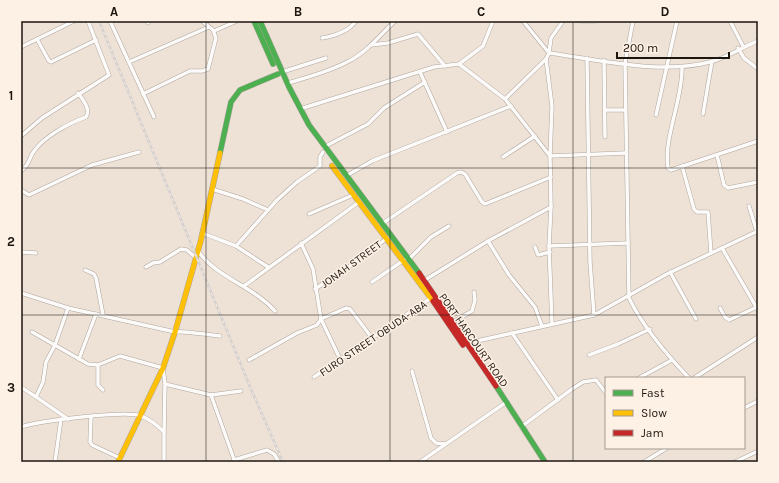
<svg xmlns="http://www.w3.org/2000/svg" width="779" height="483" font-family="Karla,sans-serif">
	<style>
		.lines { fill: none; stroke-linecap: round; stroke-linejoin: round }
		.street-casing { stroke: #afa69e; stroke-width: 4.5 }
		.fast-casing { stroke: #afa69e; stroke-width: 6 }
		.slow-casing { stroke: #afa69e; stroke-width: 6 }
		.jam-casing { stroke: #afa69e; stroke-width: 6 }
		.street { stroke: #fcfbf9; stroke-width: 3.5 }
		.fast { stroke: #4caf50; stroke-width: 5 }
		.slow { stroke: #ffc107; stroke-width: 5 }
		.jam { stroke: #c62828; stroke-width: 5 }
		.rail-casing { stroke: #d4d0ce; stroke-width: 2.5 }
		.rail { stroke: #fdf0e4; stroke-width: 1; stroke-dasharray: 3; stroke-linecap: butt }
		.grid { fill: none; stroke: #1d160f; stroke-width: 1; stroke-opacity: 0.55 }
		.labels { text-anchor: middle; stroke-width: 3; stroke-linejoin: round; paint-order: stroke }
		.street-label { font-size: 11px; fill: #1d160f; stroke: #fdf0e4 }
		.neatline { fill: none; stroke: #1d160f; stroke-width: 1.5 }
		.grid-label { font-size: 13px; text-anchor: middle; font-weight: bold; fill: #1d160f }
	</style>
	<rect width="100%" height="100%" fill="#eee2d7"/>
	<g class="lines">
		<!-- street casing -->
		<g class="street-casing">
			<g id="street">
				<polyline points="110,21 154,117"/>
				<polyline points="147,21 148,23"/>
				<path d="M523,21L549,53C601,60 659,75 710,62C727,58 742,47 758,41"/>
				<polyline points="580,21 596,21"/>
				<path d="M633,21L625,63L629,298C643,327 667,355 689,378"/>
				<polyline points="730,21 743,46"/>
				<polyline points="214,31 237,21"/>
				<path d="M322,38C334,36 349,31 356,21"/>
				<polyline points="37,39 49,61 51,62 96,40"/>
				<polyline points="371,45 388,43 418,34 445,66"/>
				<polyline points="21,47 74,21"/>
				<polyline points="738,48 744,58 758,69"/>
				<polyline points="587,58 590,262 594,315"/>
				<polyline points="546,59 552,106 550,156 626,153"/>
				<polyline points="604,60 605,137"/>
				<polyline points="129,62 209,27"/>
				<polyline points="459,64 505,99 550,156 551,207 549,246 552,324"/>
				<path d="M682,67C683,99 663,139 668,168L671,170L758,141"/>
				<polyline points="282,72 326,58"/>
				<polyline points="420,72 447,132"/>
				<path d="M288,83C308,77 329,72 349,61C367,52 380,35 395,21"/>
				<polyline points="143,94 190,71 202,71 208,69 216,38 213,30 202,21"/>
				<polyline points="505,99 546,59 549,53 551,38 563,21"/>
				<polyline points="300,109 434,67 459,64 483,46 493,21"/>
				<polyline points="605,110 625,110"/>
				<polyline points="703,114 712,61"/>
				<polyline points="656,115 677,21"/>
				<polyline points="21,136 42,118 109,75 88,21"/>
				<polyline points="324,147 368,124 384,108 425,82"/>
				<polyline points="717,155 724,185 728,188 758,182"/>
				<polyline points="503,157 535,136"/>
				<polyline points="682,166 694,209 697,212 708,212 711,253"/>
				<path d="M21,171C31,163 28,159 34,151C45,136 69,123 86,117C91,109 83,100 78,93"/>
				<polyline points="346,176 372,161 511,106"/>
				<polyline points="212,189 243,199 268,210"/>
				<polyline points="21,190 29,195 92,165 139,152"/>
				<polyline points="749,206 757,232"/>
				<polyline points="309,214 353,195"/>
				<polyline points="383,223 457,173 461,172 465,174 482,202 485,204 551,177"/>
				<polyline points="202,233 236,246 268,267"/>
				<polyline points="488,241 509,275 535,307 542,326"/>
				<polyline points="301,243 313,269 321,319 340,359"/>
				<polyline points="236,246 277,200 297,182 320,166 320,157 323,152"/>
				<polyline points="549,246 628,243"/>
				<polyline points="535,247 538,255 550,252"/>
				<polyline points="722,248 758,310"/>
				<path d="M198,251C217,278 253,286 275,311"/>
				<polyline points="21,252 36,253"/>
				<polyline points="409,259 431,237 449,226"/>
				<polyline points="146,267 153,263 160,262 181,249 187,250 196,258"/>
				<polyline points="85,270 94,274 96,278 103,315"/>
				<polyline points="670,272 696,319"/>
				<polyline points="425,280 488,241 551,207"/>
				<polyline points="372,282 404,260"/>
				<polyline points="244,286 359,202"/>
				<polyline points="315,289 362,258 387,238"/>
				<polyline points="21,293 68,308"/>
				<polyline points="720,308 725,317 729,320 757,307"/>
				<polyline points="453,322 472,311 475,300 474,292"/>
				<polyline points="32,332 88,364 98,365 120,356 163,368 165,384 164,432"/>
				<polyline points="512,333 558,400"/>
				<polyline points="468,343 594,315 667,274 758,231"/>
				<polyline points="589,355 618,344 650,329"/>
				<polyline points="79,359 96,314"/>
				<polyline points="249,360 297,333 317,325 321,319 346,308 350,309 372,338"/>
				<polyline points="98,365 98,385 103,390"/>
				<polyline points="412,371 431,438 436,443 445,444"/>
				<polyline points="314,377 431,298"/>
				<polyline points="639,378 672,360"/>
				<polyline points="694,378 758,337"/>
				<polyline points="165,384 211,395 241,391"/>
				<polyline points="21,387 36,397"/>
				<polyline points="211,395 235,462"/>
				<polyline points="744,408 758,401"/>
				<polyline points="91,417 90,442 92,445 120,458"/>
				<path d="M68,419L36,397L43,382L46,362L55,345L68,308L175,332C179,331 212,335 220,336"/>
				<path d="M21,427C38,421 127,410 141,416C149,419 158,426 164,432V462"/>
				<polyline points="521,427 572,389 583,382 596,380 606,393"/>
				<polyline points="234,460 267,450 274,454 279,462"/>
				<polyline points="55,462 61,419"/>
				<polyline points="420,462 505,403"/>
				<polyline points="644,462 667,448"/>
				<polyline points="735,462 758,451"/>
			</g>
		</g>
		<!-- fast casing -->
		<g class="fast-casing">
			<g id="fast">
				<polyline points="254,21 273,64"/>
				<polyline points="260,21 289,87 309,125 419,273"/>
				<polyline points="220,153 231,102 240,90 278,74"/>
				<polyline points="496,386 545,462"/>
			</g>
		</g>
		<!-- slow casing -->
		<g class="slow-casing">
			<g id="slow">
				<polyline points="332,166 433,301"/>
				<polyline points="118,462 163,368 175,332 201,240 220,153"/>
			</g>
		</g>
		<!-- jam casing -->
		<g class="jam-casing">
			<g id="jam">
				<polyline points="419,273 496,386"/>
				<polyline points="433,301 463,345"/>
			</g>
		</g>
		<!-- street -->
		<use href="#street" class="street"/>
		<!-- fast -->
		<use href="#fast" class="fast"/>
		<!-- slow -->
		<use href="#slow" class="slow"/>
		<!-- jam -->
		<use href="#jam" class="jam"/>
		<!-- rail casing -->
		<g class="rail-casing">
			<polyline id="rail" points="99,21 251,389 283,462"/>
		</g>
		<!-- rail -->
		<use href="#rail" class="rail"/>
	</g>
	<!-- grid -->
	<path class="grid" d="M206,21V462M390,21V462M573,21V462M21,168H758M21,315H758"/>
	<g class="labels">
		<!-- street labels -->
		<g class="street-label">
			<text transform="translate(351 264) rotate(-36)" y="4">JONAH STREET</text>
			<text transform="translate(373 338) rotate(-34)" y="4">FURO STREET OBUDA-ABA</text>
			<text transform="translate(474 340) rotate(55)" y="4">PORT HARCOURT ROAD</text>
		</g>
	</g>
	<!-- border -->
	<rect width="779" height="483" fill="none" stroke="#fdf0e4" stroke-width="44"/>
	<!-- legend -->
	<rect x="605" y="377" width="140" height="72" fill="#fdf0e4" stroke="#a3998f"/>
	<rect x="613" y="390" width="20" height="6" fill="#4caf50" stroke="#a3998f"/>
	<text x="641" y="397" font-size="12" fill="#1d160f">Fast</text>
	<rect x="613" y="410" width="20" height="6" fill="#ffc107" stroke="#a3998f"/>
	<text x="641" y="417" font-size="12" fill="#1d160f">Slow</text>
	<rect x="613" y="430" width="20" height="6" fill="#c62828" stroke="#a3998f"/>
	<text x="641" y="437" font-size="12" fill="#1d160f">Jam</text>
	<!-- scale -->
	<path d="M617 52v6h112v-6" fill="none" stroke="#1d160f" stroke-width="2"/>
	<text x="623" y="52" font-size="12" fill="#1d160f" stroke="#fdf0e4" stroke-width="3" paint-order="stroke">200 m</text>
	<rect x="22" y="22" width="735" height="439" class="neatline"/>
	<g class="grid-label">
		<text x="114" y="16">A</text>
		<text x="298" y="16">B</text>
		<text x="481" y="16">C</text>
		<text x="665" y="16">D</text>
		<text x="11" y="100">1</text>
		<text x="11" y="246">2</text>
		<text x="11" y="392">3</text>
	</g>
</svg>
